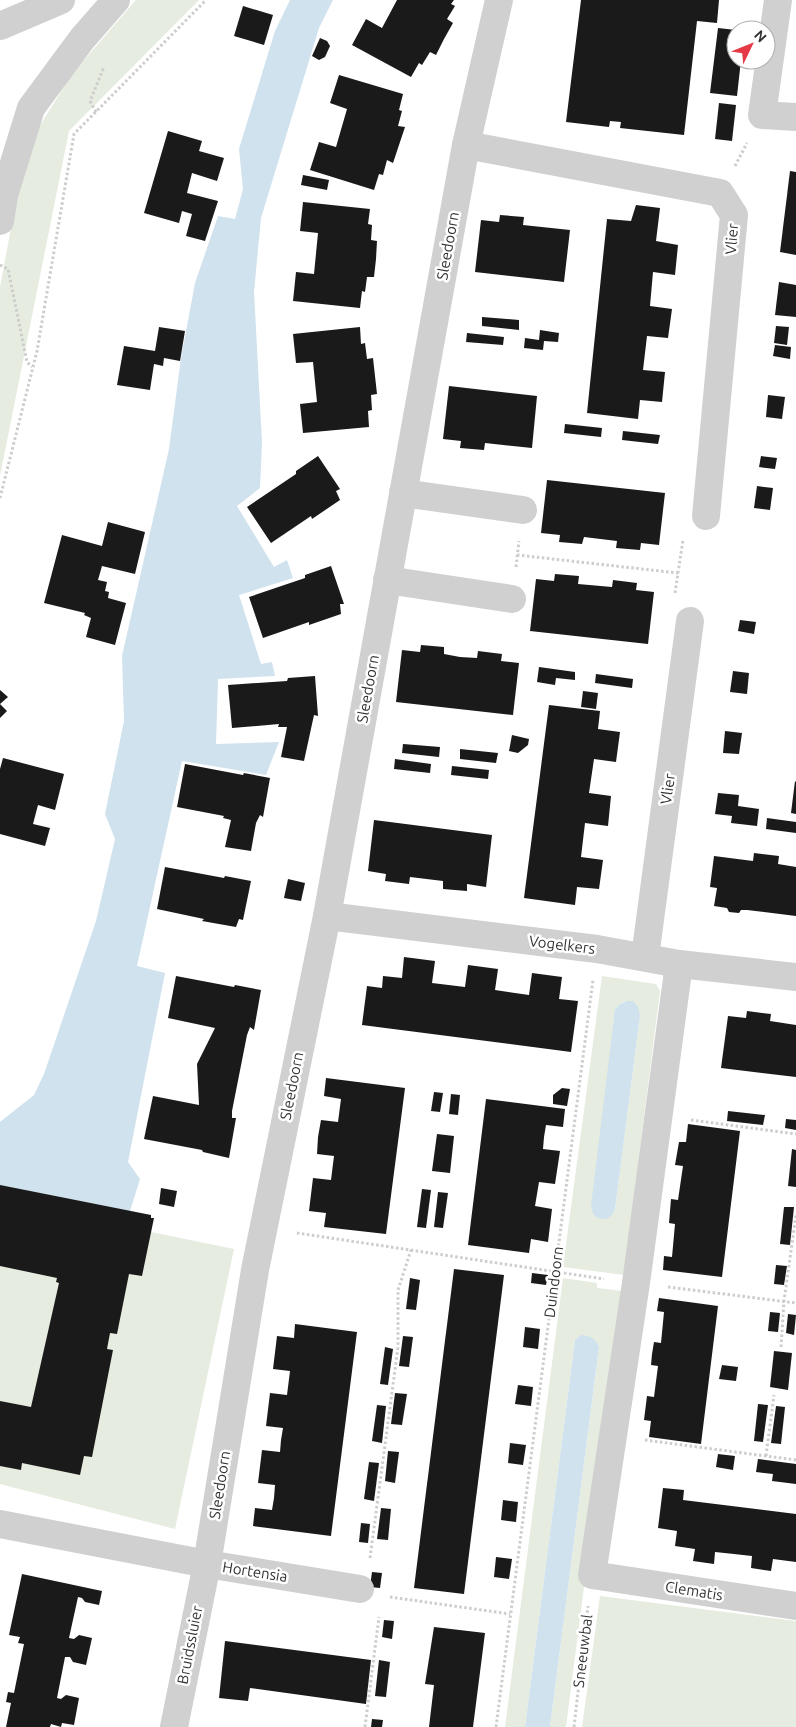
<svg xmlns="http://www.w3.org/2000/svg" width="796" height="1727" font-family="Ubuntu,sans-serif">
	<style>
		.green { fill: #e6ecdf; fill-rule: evenodd }
		.water { fill: #cfe2ee }
		.building { fill: #1a1a1a }
		.lines { fill: none; stroke-linecap: round; stroke-linejoin: round }
		.path { stroke: #cdcdcd; stroke-width: 3; stroke-dasharray: 2.5 2.5; stroke-linecap: butt }
		.minor { stroke: #d0d0d0; stroke-width: 28 }
		.labels { text-anchor: middle; stroke-width: 5; stroke-linejoin: round; paint-order: stroke }
		.street-label { font-size: 15px; fill: #333; stroke: #fff }
	</style>
	<rect width="100%" height="100%" fill="#fff"/>
	<!-- green -->
	<g class="green">
		<polygon points="136,0 199,0 69,131 0,476 0,287 26,148 72,74"/>
		<path d="M602,976L656,984L660,991L624,1275L563,1267ZM626,1001L640,1016L615,1209L612,1215L615,1009L620,1004Z"/>
		<polygon points="0,1201 234,1249 175,1529 0,1484"/>
		<polygon points="563,1278 597,1283 597,1288 622,1291 566,1727 550,1727 599,1347 575,1340 525,1727 505,1727"/>
		<polygon points="600,1596 796,1621 796,1727 582,1727"/>
	</g>
	<!-- water -->
	<g class="water">
		<polygon points="290,0 333,0 319,28 261,218 254,292 262,442 260,488 237,506 274,567 287,560 293,578 239,595 261,664 272,662 275,676 218,679 216,744 279,742 266,775 182,761 137,966 165,973 128,1162 140,1179 125,1227 0,1201 0,1122 34,1095 44,1074 96,921 115,839 105,814 124,721 122,656 169,449 181,358 195,283 218,216 235,219 243,189 239,149 275,31"/>
		<polygon points="627,1001 633,1001 638,1007 640,1016 615,1209 612,1215 607,1219 598,1218 593,1214 591,1206 615,1009 620,1004"/>
		<path d="M581,1335C591,1336 595,1338 599,1347L550,1727H525L575,1340Z"/>
	</g>
	<!-- building -->
	<g class="building">
		<polygon points="397,0 454,0 451,4 455,6 447,19 453,23 444,39 436,55 430,52 422,65 419,63 411,77 352,45 366,19 382,28"/>
		<polygon points="581,0 719,0 717,23 697,21 684,135 620,128 621,122 610,121 609,127 566,122"/>
		<polygon points="243,6 273,15 264,45 234,36"/>
		<polygon points="718,28 736,30 736,60 741,60 737,96 710,93"/>
		<polygon points="320,38 327,41 330,46 325,57 319,60 312,56"/>
		<polygon points="339,75 403,94 399,110 402,111 398,126 405,127 393,163 387,160 383,175 379,174 374,190 310,170 319,142 336,147 347,109 330,103"/>
		<polygon points="719,103 736,105 732,141 715,139"/>
		<polygon points="168,131 202,141 199,151 224,158 217,181 192,173 187,193 218,201 205,241 186,236 192,214 182,211 179,223 144,213"/>
		<polygon points="790,171 796,172 796,255 780,252"/>
		<polygon points="303,175 329,180 327,190 301,185"/>
		<polygon points="303,202 370,209 368,224 372,225 371,240 377,241 376,259 374,277 367,277 365,292 362,291 360,308 293,301 296,272 314,274 318,233 300,231"/>
		<polygon points="636,205 660,208 656,241 678,245 675,275 653,272 650,306 672,309 668,338 647,336 643,370 665,372 662,402 640,400 638,419 587,413 607,219 631,221"/>
		<polygon points="500,215 524,217 523,225 570,230 564,282 475,272 481,220 499,222"/>
		<polygon points="779,282 796,285 796,317 775,315"/>
		<polygon points="482,317 519,320 519,330 482,326"/>
		<polygon points="776,326 789,327 787,345 774,343"/>
		<polygon points="159,327 185,331 180,361 164,358 163,366 154,364 150,390 117,385 124,346 155,351"/>
		<polygon points="360,327 361,344 365,343 367,359 373,358 377,394 371,395 372,410 368,411 369,427 303,433 300,404 317,402 313,362 296,363 293,334"/>
		<polygon points="540,330 559,333 558,342 544,341 543,350 524,348 525,338 539,340"/>
		<polygon points="467,333 504,337 503,345 466,342"/>
		<polygon points="775,345 791,347 790,359 773,356"/>
		<polygon points="449,386 537,396 532,448 485,443 484,450 460,448 461,441 443,439"/>
		<polygon points="768,395 785,397 782,419 766,417"/>
		<polygon points="565,424 602,428 601,437 564,433"/>
		<polygon points="623,431 660,435 658,444 622,440"/>
		<polygon points="318,456 340,489 336,491 340,500 312,519 311,516 271,543 247,507 296,474 296,471"/>
		<polygon points="761,456 777,458 775,469 759,467"/>
		<polygon points="547,480 665,493 659,545 641,543 640,550 616,548 617,541 584,537 582,544 571,543 559,542 560,535 541,533"/>
		<polygon points="757,486 773,488 770,510 754,508"/>
		<polygon points="108,522 145,532 135,574 102,566 98,580 107,582 105,591 109,592 108,598 126,603 115,645 86,637 91,618 84,615 85,613 44,603 62,535 102,546"/>
		<polygon points="331,566 344,604 340,604 341,614 309,625 309,622 263,638 249,597 305,578 305,575"/>
		<polygon points="555,574 579,576 578,584 612,587 613,580 637,583 636,590 654,592 648,644 530,631 536,579 554,581"/>
		<polygon points="740,620 756,622 754,634 738,631"/>
		<polygon points="421,645 444,647 444,654 460,657 477,658 478,651 502,654 501,661 519,663 513,715 396,702 402,650 420,652"/>
		<polygon points="539,667 575,672 575,680 556,678 555,685 537,682"/>
		<polygon points="733,671 749,673 747,694 730,692"/>
		<polygon points="596,674 633,679 632,688 595,683"/>
		<polygon points="315,676 318,716 314,715 304,761 281,757 287,727 278,727 279,724 232,728 228,685 287,681 288,678"/>
		<polygon points="0,690 8,697 0,704 7,711 0,718"/>
		<polygon points="583,691 598,693 596,709 581,707"/>
		<polygon points="549,705 600,711 598,729 620,732 616,762 594,759 589,793 611,796 608,826 585,823 581,857 603,860 599,889 577,887 575,905 524,898"/>
		<polygon points="725,731 742,733 739,754 723,753"/>
		<polygon points="512,735 529,739 528,745 518,753 509,751"/>
		<polygon points="403,744 440,747 439,757 402,753"/>
		<polygon points="460,749 498,753 496,763 460,759"/>
		<polygon points="3,758 64,774 55,810 38,805 33,824 50,828 45,846 0,834 0,769"/>
		<polygon points="395,759 431,764 430,773 394,769"/>
		<polygon points="185,764 243,775 244,773 270,778 263,817 260,815 256,823 251,851 225,847 231,820 223,818 224,816 177,807"/>
		<polygon points="452,766 489,770 488,779 451,775"/>
		<polygon points="795,781 796,782 796,814 791,813"/>
		<polygon points="718,793 739,795 738,806 759,809 757,826 731,823 732,816 715,814"/>
		<polygon points="767,818 796,822 796,833 766,829"/>
		<polygon points="374,820 492,835 486,887 467,884 467,891 443,889 443,881 410,877 409,884 385,881 386,874 368,871"/>
		<polygon points="754,853 779,856 778,864 796,867 796,916 747,910 741,910 739,913 729,912 727,908 714,906 717,888 710,887 714,856 753,861"/>
		<polygon points="165,867 224,878 225,876 251,881 243,920 239,919 236,927 202,921 204,919 157,909"/>
		<polygon points="288,879 305,883 301,901 284,898"/>
		<polygon points="404,957 435,961 432,983 465,987 468,965 498,969 495,990 529,995 532,973 562,977 559,999 578,1001 571,1052 362,1025 367,986 382,988 383,976 402,978"/>
		<polygon points="176,976 234,987 235,985 261,990 254,1030 250,1027 247,1035 232,1111 232,1118 236,1118 229,1158 203,1152 202,1150 144,1139 153,1096 199,1105 197,1064 215,1028 168,1018"/>
		<polygon points="747,1011 771,1014 770,1021 796,1025 796,1077 721,1068 728,1016 746,1018"/>
		<polygon points="326,1078 405,1088 386,1234 324,1227 326,1213 309,1211 313,1178 331,1180 334,1156 317,1154 318,1137 321,1120 338,1122 341,1099 324,1096"/>
		<polygon points="562,1088 570,1089 567,1106 553,1104 553,1095"/>
		<polygon points="434,1092 443,1093 440,1112 431,1111"/>
		<polygon points="451,1094 460,1095 458,1115 449,1114"/>
		<polygon points="486,1099 565,1109 563,1127 546,1125 544,1137 543,1149 560,1151 555,1184 539,1182 535,1206 552,1209 548,1242 531,1239 529,1253 468,1245"/>
		<polygon points="728,1111 765,1115 763,1125 727,1121"/>
		<polygon points="786,1119 796,1120 796,1130 785,1128"/>
		<polygon points="688,1124 740,1131 722,1277 663,1270 664,1256 672,1257 675,1224 669,1223 671,1199 678,1200 683,1166 675,1165 679,1142 686,1142"/>
		<polygon points="437,1134 454,1136 450,1173 432,1171"/>
		<polygon points="792,1149 796,1150 796,1187 788,1186"/>
		<polygon points="0,1185 151,1215 151,1218 154,1218 142,1276 129,1274 117,1334 110,1333 107,1349 113,1350 92,1457 84,1456 80,1475 22,1463 21,1470 0,1466 0,1401 31,1407 59,1283 56,1282 57,1278 0,1266"/>
		<polygon points="161,1188 177,1191 174,1207 159,1204"/>
		<polygon points="422,1189 431,1190 426,1228 417,1227"/>
		<polygon points="438,1192 448,1193 443,1228 434,1227"/>
		<polygon points="784,1207 794,1207 790,1245 780,1244"/>
		<polygon points="776,1265 787,1266 784,1285 774,1284"/>
		<polygon points="454,1269 504,1275 464,1594 414,1588"/>
		<polygon points="532,1273 548,1275 546,1285 531,1283"/>
		<polygon points="410,1278 420,1280 416,1310 406,1309"/>
		<polygon points="659,1298 718,1306 701,1444 649,1437 651,1421 644,1420 647,1396 654,1397 658,1366 651,1365 652,1354 654,1342 661,1343 664,1312 657,1311"/>
		<polygon points="770,1312 780,1313 778,1332 768,1331"/>
		<polygon points="788,1314 796,1315 794,1335 786,1333"/>
		<polygon points="295,1324 357,1332 331,1536 253,1526 255,1508 272,1510 274,1498 275,1485 258,1483 262,1450 280,1452 281,1440 283,1428 266,1426 270,1393 287,1395 290,1371 273,1369 277,1336 294,1338"/>
		<polygon points="525,1327 540,1329 538,1349 523,1347"/>
		<polygon points="403,1336 413,1337 409,1367 399,1366"/>
		<polygon points="385,1347 393,1349 388,1385 380,1384"/>
		<polygon points="774,1351 792,1353 788,1390 770,1387"/>
		<polygon points="722,1365 738,1367 736,1381 719,1379"/>
		<polygon points="518,1385 533,1387 531,1406 515,1404"/>
		<polygon points="395,1393 407,1394 402,1425 391,1424"/>
		<polygon points="758,1404 768,1405 763,1442 754,1441"/>
		<polygon points="377,1405 386,1406 382,1443 372,1441"/>
		<polygon points="776,1406 785,1407 781,1444 771,1443"/>
		<polygon points="510,1443 526,1445 523,1465 508,1463"/>
		<polygon points="388,1451 399,1452 395,1483 385,1481"/>
		<polygon points="718,1454 735,1456 733,1470 716,1467"/>
		<polygon points="758,1459 796,1464 796,1484 772,1481 773,1474 756,1472"/>
		<polygon points="369,1462 379,1463 374,1501 364,1499"/>
		<polygon points="663,1488 684,1490 683,1500 796,1514 796,1562 773,1559 771,1571 751,1568 752,1556 734,1554 715,1552 714,1564 693,1561 695,1549 675,1546 677,1531 658,1528"/>
		<polygon points="503,1500 518,1502 516,1522 501,1520"/>
		<polygon points="381,1508 391,1509 388,1540 377,1539"/>
		<polygon points="361,1523 370,1524 368,1543 359,1542"/>
		<polygon points="496,1557 512,1559 509,1579 494,1577"/>
		<polygon points="372,1572 382,1573 380,1588 370,1587"/>
		<polygon points="22,1574 102,1591 99,1605 85,1602 82,1598 78,1597 69,1638 74,1639 79,1635 92,1638 86,1665 73,1662 70,1657 65,1657 57,1698 61,1699 66,1695 79,1698 74,1725 62,1723 61,1727 51,1724 50,1727 6,1727 11,1703 6,1702 8,1692 14,1693 24,1644 18,1643 20,1637 9,1635"/>
		<polygon points="384,1620 394,1621 392,1639 382,1637"/>
		<polygon points="434,1627 485,1633 473,1727 429,1727 434,1685 425,1684"/>
		<polygon points="225,1641 371,1660 366,1704 250,1688 248,1701 219,1698"/>
		<polygon points="379,1660 390,1662 386,1697 375,1696"/>
		<polygon points="372,1719 383,1720 382,1727 371,1727"/>
	</g>
	<g class="lines">
		<!-- path -->
		<g class="path">
			<polyline points="96,112 90,101 104,67"/>
			<polyline points="735,166 747,143"/>
			<polyline points="0,265 8,269 27,362 32,367"/>
			<polyline points="0,498 37,351 74,134 206,0"/>
			<polyline points="517,555 678,573"/>
			<polyline points="516,567 519,541"/>
			<polyline points="675,593 683,540"/>
			<polyline points="691,1120 796,1134"/>
			<polyline points="297,1233 604,1279"/>
			<polyline points="668,1287 796,1303"/>
			<polyline points="781,1347 784,1301 796,1215"/>
			<polyline points="645,1440 796,1460"/>
			<polyline points="766,1456 774,1395"/>
			<polyline points="370,1558 398,1347 398,1290 411,1250"/>
			<polyline points="390,1597 510,1614"/>
			<polyline points="365,1727 379,1617"/>
			<polyline points="496,1727 593,980"/>
			<polyline points="574,1727 588,1606"/>
		</g>
		<!-- minor -->
		<g class="minor">
			<polyline points="778,0 762,115 796,117"/>
			<polyline points="0,26 61,0"/>
			<polyline points="466,145 720,193 734,215 706,516"/>
			<polyline points="0,221 4,195 31,108 82,39 116,0"/>
			<polyline points="403,493 523,510"/>
			<polyline points="387,580 512,599"/>
			<polyline points="327,916 597,949 679,964 796,977"/>
			<polyline points="645,957 690,621"/>
			<polyline points="679,964 636,1283 592,1575 796,1606"/>
			<polyline points="0,1524 207,1564 360,1589"/>
			<polyline points="174,1727 207,1564 255,1270 327,916 466,145 499,0"/>
		</g>
	</g>
	<g class="labels">
		<!-- street labels -->
		<g class="street-label">
			<text transform="translate(732 239) rotate(-85)" y="5">Vlier</text>
			<text transform="translate(448 246) rotate(-80)" y="5">Sleedoorn</text>
			<text transform="translate(368 689) rotate(-80)" y="5">Sleedoorn</text>
			<text transform="translate(668 789) rotate(-82)" y="5">Vlier</text>
			<text transform="translate(562 945) rotate(7)" y="5">Vogelkers</text>
			<text transform="translate(292 1086) rotate(-79)" y="5">Sleedoorn</text>
			<text transform="translate(554 1282) rotate(-83)" y="5">Duindoorn</text>
			<text transform="translate(220 1485) rotate(-81)" y="5">Sleedoorn</text>
			<text transform="translate(255 1572) rotate(9)" y="5">Hortensia</text>
			<text transform="translate(694 1591) rotate(9)" y="5">Clematis</text>
			<text transform="translate(190 1645) rotate(-79)" y="5">Bruidssluier</text>
			<text transform="translate(583 1651) rotate(-83)" y="5">Sneeuwbal</text>
		</g>
	</g>
	<!-- north arrow -->
	<g transform="translate(751 45) rotate(47)"><circle r="24" fill="#ffffff" stroke="#adadad"/>
	<path d="M0-4L9 19L0 12L-9 19Z" fill="#e63946"/>
	<text y="-8" font-size="14" font-weight="bold" text-anchor="middle" fill="#333333">N</text>
	</g>
</svg>
